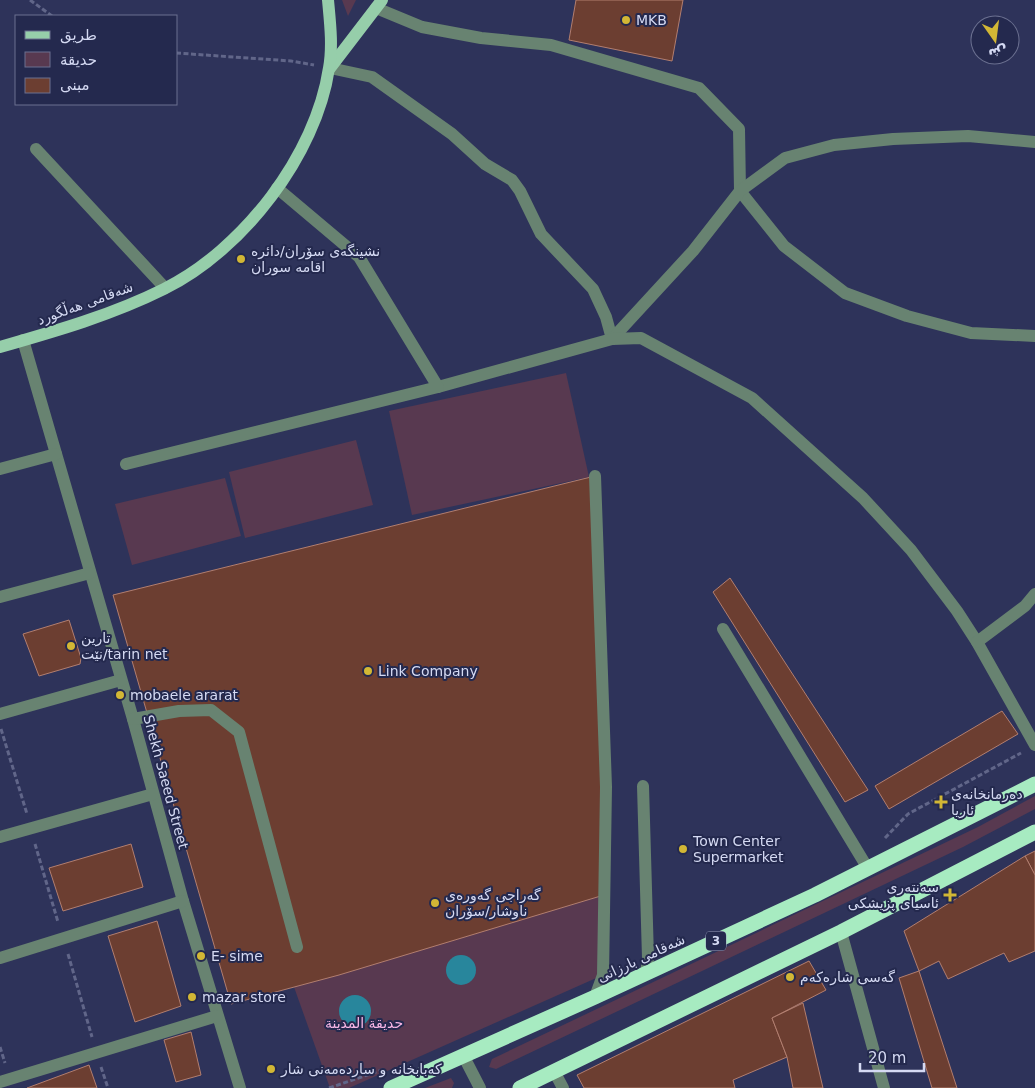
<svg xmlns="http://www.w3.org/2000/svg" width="1035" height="1088" font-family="'DejaVu Sans',Cairo,sans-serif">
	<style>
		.green { fill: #583950 }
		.water { fill: #28869c }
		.building { fill: #6c3e31; stroke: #b27e6f }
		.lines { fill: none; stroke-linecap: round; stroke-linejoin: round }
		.path { stroke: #616689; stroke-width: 3; stroke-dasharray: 5 2.5; stroke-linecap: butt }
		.minor { stroke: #688371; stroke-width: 12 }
		.major { stroke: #96ceaa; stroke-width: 12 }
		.highway { stroke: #a7ebc1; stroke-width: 15 }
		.poi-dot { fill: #d2b735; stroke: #24294e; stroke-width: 2 }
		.labels { text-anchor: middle; stroke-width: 4; stroke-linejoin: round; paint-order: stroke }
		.shield { fill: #24294e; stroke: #a0a5c2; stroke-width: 1 }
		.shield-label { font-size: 12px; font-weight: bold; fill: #d5daf3 }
		.poi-label { font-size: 14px; fill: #d5daf3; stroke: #24294e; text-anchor: start }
		.street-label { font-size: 14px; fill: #d5daf3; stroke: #24294e }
		.park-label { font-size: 14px; fill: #f8b7e6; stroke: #24294e }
	</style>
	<rect width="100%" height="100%" fill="#2e335a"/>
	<!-- green -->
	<g class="green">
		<polygon points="342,0 356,0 348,16"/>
		<polygon points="566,373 589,477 412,515 389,411"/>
		<polygon points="356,440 373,505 245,538 229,472"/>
		<polygon points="225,478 241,536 132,565 115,504"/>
		<polygon points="1035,796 1035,809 963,847 496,1069 489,1067 492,1059 978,827"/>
		<polygon points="604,895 603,975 349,1088 330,1088 294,987"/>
		<polygon points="451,1078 454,1083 452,1088 425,1088"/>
	</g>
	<!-- water -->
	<g class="water">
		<circle cx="461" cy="970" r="15"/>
		<circle cx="355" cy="1011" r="16"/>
	</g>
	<!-- building -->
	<g class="building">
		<polygon points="576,0 683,0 672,61 569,40"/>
		<polygon points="595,476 604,895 339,975 231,1004 113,595"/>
		<polygon points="730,578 868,790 845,802 713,592"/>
		<polygon points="69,620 81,658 80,664 39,676 23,634"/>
		<polygon points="1002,711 1018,734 889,809 875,786"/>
		<polygon points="131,844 143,887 63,911 49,868"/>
		<polygon points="1035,851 1035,875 1025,856"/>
		<polygon points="1025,856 1035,875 1035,951 1009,962 1004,953 948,979 939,961 919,971 904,931"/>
		<polygon points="157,921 181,1006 135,1022 108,936"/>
		<polygon points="809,961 826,990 772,1018 787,1057 733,1080 735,1088 584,1088 577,1075"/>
		<polygon points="919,971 957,1088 932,1088 899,978"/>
		<polygon points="803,1003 823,1088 793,1088 787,1057 772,1018"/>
		<polygon points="191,1032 201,1075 176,1082 164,1040"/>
		<polygon points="89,1065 97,1088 27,1088"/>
	</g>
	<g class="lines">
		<!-- path -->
		<g class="path">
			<polyline points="30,0 52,16"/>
			<polyline points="176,53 291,61 314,65"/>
			<polyline points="1,729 27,814"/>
			<polyline points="885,838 908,814 1021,753"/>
			<polyline points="35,844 58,922"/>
			<polyline points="68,954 92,1037"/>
			<polyline points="0,1047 5,1063"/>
			<polyline points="101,1067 108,1088"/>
			<polyline points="329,1088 385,1069"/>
		</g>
		<!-- minor -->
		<g class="minor">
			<polyline points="376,8 422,27 481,38 551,45 699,88 739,129 740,191 784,246 845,293 907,316 971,333 1035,336"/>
			<polyline points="330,68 372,77 452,134 485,164 512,180 520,191 541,234 593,289 606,317 612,339"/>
			<polyline points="36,149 165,288"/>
			<polyline points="612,339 693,251 740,191 785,158 834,145 893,139 968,136 1035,142"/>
			<polyline points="23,340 133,719 183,901 240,1088"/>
			<polyline points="438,387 612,339 641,338 752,398 863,498 911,550 957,611 977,642 1035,745"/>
			<polyline points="126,464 438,387 359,257 277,188"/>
			<polyline points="0,469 56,454"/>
			<polyline points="595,476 606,787 603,975 595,997"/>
			<polyline points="0,597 90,573"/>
			<polyline points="723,629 867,867"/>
			<polyline points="977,642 1025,606 1035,594"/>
			<polyline points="0,714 121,680"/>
			<polyline points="133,719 179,711 211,710 239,732 297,947"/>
			<polyline points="643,786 648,958 646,974"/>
			<polyline points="0,837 153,794"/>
			<polyline points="841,932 884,1088"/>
			<polyline points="0,958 183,901"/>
			<polyline points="463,1055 480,1088"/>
			<polyline points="554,1071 563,1088"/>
			<polyline points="0,1082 217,1016"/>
		</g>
		<!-- major -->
		<g class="major">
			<polyline points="330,68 382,0"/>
			<path d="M0,347C56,331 112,315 164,289C243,250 316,155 329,68C333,46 330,22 328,0"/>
		</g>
		<!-- highway -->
		<g class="highway">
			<polyline points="391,1088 595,997 815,895 1035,784"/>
			<polyline points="520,1088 841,932 1035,832"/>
		</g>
	</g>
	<!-- markers -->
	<g class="poi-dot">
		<circle cx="626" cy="20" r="5"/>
		<circle cx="241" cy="259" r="5"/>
		<circle cx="71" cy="646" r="5"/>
		<circle cx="368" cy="671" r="5"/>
		<circle cx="120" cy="695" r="5"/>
		<path d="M938.5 794.5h5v5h5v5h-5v5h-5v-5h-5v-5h5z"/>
		<circle cx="683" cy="849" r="5"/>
		<path d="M947.5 887.5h5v5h5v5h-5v5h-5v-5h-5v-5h5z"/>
		<circle cx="435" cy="903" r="5"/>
		<circle cx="201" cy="956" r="5"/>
		<circle cx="790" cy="977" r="5"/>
		<circle cx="192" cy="997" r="5"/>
		<circle cx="271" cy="1069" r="5"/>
	</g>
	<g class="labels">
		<!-- shield labels -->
		<rect class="shield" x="706" y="931.5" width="20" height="19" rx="4"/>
		<g class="shield-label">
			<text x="716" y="945">3</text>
		</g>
		<!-- poi labels -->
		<g class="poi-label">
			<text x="636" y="25">MKB</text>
			<text x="251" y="256">نشینگەی سۆران/دائرە<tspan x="251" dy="16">اقامە سوران</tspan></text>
			<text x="81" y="643">تارین<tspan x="81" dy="16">نێت/tarin net</tspan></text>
			<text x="378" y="676">Link Company</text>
			<text x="130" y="700">mobaele ararat</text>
			<text x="951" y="799">دەرمانخانەی<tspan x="951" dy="16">ئاریا</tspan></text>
			<text x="693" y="846">Town Center<tspan x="693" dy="16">Supermarket</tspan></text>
			<text x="939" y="892" text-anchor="end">سەنتەری<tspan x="939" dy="16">ئاسیای پزیشکی</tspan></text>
			<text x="445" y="900">گەراجی گەورەی<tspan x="445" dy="16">ناوشار/سۆران</tspan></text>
			<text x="211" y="961">E- sime</text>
			<text x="800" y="982">گەسی شارەکەم</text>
			<text x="202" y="1002">mazar store</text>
			<text x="281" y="1074">کەبابخانە و ساردەمەنی شار</text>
		</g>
		<!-- street labels -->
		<g class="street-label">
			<text transform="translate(85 303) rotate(-20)" y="5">شەقامی ھەڵگورد</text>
			<text transform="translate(166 782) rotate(75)" y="5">Shekh Saeed Street</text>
			<text transform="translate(641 958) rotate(-25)" y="5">شەقامی بارزانی</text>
		</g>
		<!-- park labels -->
		<g class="park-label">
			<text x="364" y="1028">حديقة المدينة</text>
		</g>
	</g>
	<!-- legend -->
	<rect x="15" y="15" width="162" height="90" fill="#24294e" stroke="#6b7090"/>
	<rect x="25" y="31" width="25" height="8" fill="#96ceaa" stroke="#6b7090"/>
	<text x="60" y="40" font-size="15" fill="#d5daf3">طريق</text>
	<rect x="25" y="52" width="25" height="15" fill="#583950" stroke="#6b7090"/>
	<text x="60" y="65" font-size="15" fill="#d5daf3">حديقة</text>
	<rect x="25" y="78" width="25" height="15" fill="#6c3e31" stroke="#6b7090"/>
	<text x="60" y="90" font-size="15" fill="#d5daf3">مبنى</text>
	<!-- north arrow -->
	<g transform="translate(995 40) rotate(166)"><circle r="24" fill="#24294e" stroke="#6b7090"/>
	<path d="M0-4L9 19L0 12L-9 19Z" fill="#d2b735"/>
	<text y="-8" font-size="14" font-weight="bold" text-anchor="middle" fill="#d5daf3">ش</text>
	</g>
	<!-- scale -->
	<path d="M860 1063v8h64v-8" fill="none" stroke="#d5daf3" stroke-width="2.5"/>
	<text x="868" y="1063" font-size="15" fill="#d5daf3" stroke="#24294e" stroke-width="4" paint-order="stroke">20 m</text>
</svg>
